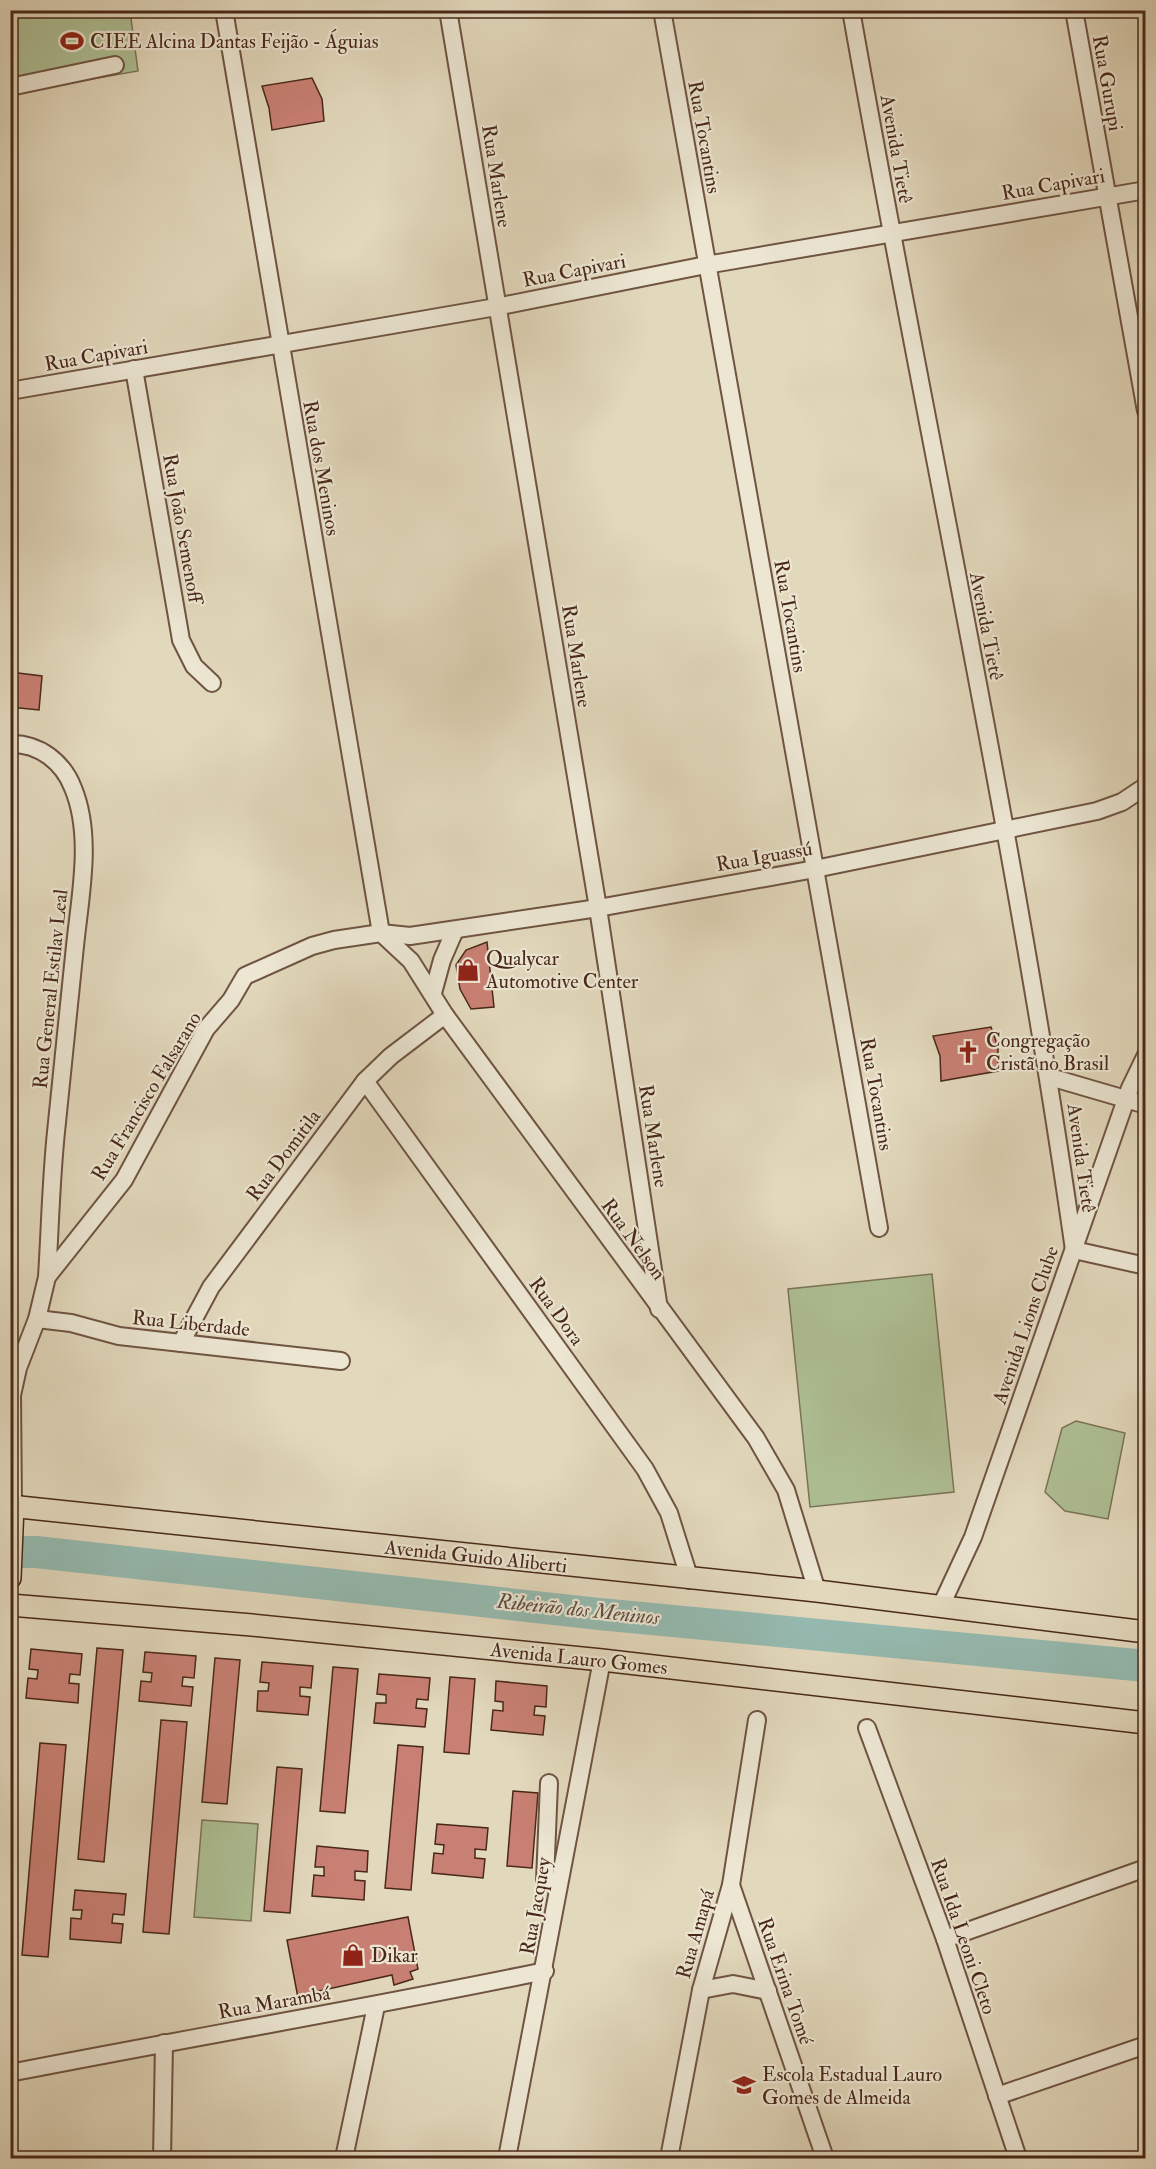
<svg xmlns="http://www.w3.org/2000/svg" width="1156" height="2169" font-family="'IM FELL Double Pica',serif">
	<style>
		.green { fill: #aec095; stroke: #7c7457; stroke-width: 1.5 }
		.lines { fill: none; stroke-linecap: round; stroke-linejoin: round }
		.river { stroke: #95bab0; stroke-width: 32 }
		.building { fill: #c98074; stroke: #492819; stroke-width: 1.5 }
		.minor-casing { stroke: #6f5442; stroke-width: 20 }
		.major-casing { stroke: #492819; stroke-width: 24 }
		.minor { stroke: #ece6d3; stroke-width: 16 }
		.major { stroke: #e2d8bc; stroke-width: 21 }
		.labels { text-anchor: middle; stroke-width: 4.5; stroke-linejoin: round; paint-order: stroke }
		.poi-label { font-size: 20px; fill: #492819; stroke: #ece6d3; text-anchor: start }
		.street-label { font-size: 20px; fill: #492819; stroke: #ece6d3 }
		.water-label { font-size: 21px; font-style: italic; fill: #5c4c3f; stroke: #ece6d3 }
	</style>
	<rect width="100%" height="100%" fill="#e2d8bc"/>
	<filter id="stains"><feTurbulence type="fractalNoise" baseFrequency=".00333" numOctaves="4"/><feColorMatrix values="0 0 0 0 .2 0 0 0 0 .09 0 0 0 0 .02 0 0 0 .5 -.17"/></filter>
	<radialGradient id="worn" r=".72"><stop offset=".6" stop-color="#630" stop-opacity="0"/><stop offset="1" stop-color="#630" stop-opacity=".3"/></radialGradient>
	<!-- green -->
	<g class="green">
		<polygon points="10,11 130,11 138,71 11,93"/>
		<polygon points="932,1274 954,1492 810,1507 788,1289"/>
		<polygon points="1076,1421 1125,1433 1108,1519 1065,1511 1045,1492 1062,1428"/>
		<polygon points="202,1820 258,1824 251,1921 194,1917"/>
	</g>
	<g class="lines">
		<!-- river -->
		<polyline class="river" points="10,1552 36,1552 599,1614 1146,1666"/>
	</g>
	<!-- building -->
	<g class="building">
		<polygon points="312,78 322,99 324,121 272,130 269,108 262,86"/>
		<polygon points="10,672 42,676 39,710 10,707"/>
		<polygon points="487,942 494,1007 471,1009 460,989 456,965 466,950"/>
		<polygon points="991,1027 998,1047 998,1071 941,1081 940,1056 933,1036"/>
		<polygon points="97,1648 123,1650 104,1862 78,1859"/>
		<polygon points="31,1649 82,1654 80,1675 70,1674 69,1683 79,1684 78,1703 26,1698 28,1678 37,1679 38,1670 29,1669"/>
		<polygon points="145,1652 196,1656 194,1678 183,1677 182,1686 193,1687 191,1706 139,1701 141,1681 151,1682 152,1673 143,1672"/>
		<polygon points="215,1658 240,1660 227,1804 202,1802"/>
		<polygon points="262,1662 313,1666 311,1688 300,1687 300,1696 310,1697 308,1715 257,1711 258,1691 268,1691 269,1683 260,1682"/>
		<polygon points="333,1667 358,1669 345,1813 320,1811"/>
		<polygon points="379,1674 430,1678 428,1700 417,1699 416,1708 427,1709 425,1727 374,1723 376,1703 386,1703 386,1695 377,1694"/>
		<polygon points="450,1677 475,1679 469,1754 444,1752"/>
		<polygon points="496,1681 547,1686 546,1707 535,1706 534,1715 545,1716 543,1735 491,1730 493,1710 503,1711 503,1702 495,1701"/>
		<polygon points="161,1720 187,1722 169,1934 143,1932"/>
		<polygon points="40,1743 66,1745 48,1957 22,1955"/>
		<polygon points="398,1745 423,1747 411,1890 385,1888"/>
		<polygon points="277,1767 302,1769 290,1913 264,1911"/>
		<polygon points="513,1791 538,1793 532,1868 507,1866"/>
		<polygon points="437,1824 488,1828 486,1850 475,1849 475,1858 485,1859 483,1878 432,1873 434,1853 443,1854 444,1845 435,1844"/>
		<polygon points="317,1846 368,1851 367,1872 355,1871 355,1880 365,1881 364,1900 312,1896 314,1875 324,1876 324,1867 315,1867"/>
		<polygon points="75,1890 126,1894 124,1915 113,1914 112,1923 123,1924 121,1943 70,1939 71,1918 81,1919 82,1910 73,1910"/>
		<polygon points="408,1917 418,1969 410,1972 413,1979 394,1985 392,1975 319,1991 320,1998 299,2003 287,1940"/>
	</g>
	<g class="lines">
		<!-- minor casing -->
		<g class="minor-casing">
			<g id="minor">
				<polyline points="224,10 381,933"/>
				<polyline points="448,10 598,908 659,1309"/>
				<polyline points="662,10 879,1228"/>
				<path d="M851,10C924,424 1015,834 1074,1250"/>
				<polyline points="1074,10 1146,411"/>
				<polyline points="10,87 115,65"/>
				<polyline points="134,369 181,640 194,666 212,683"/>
				<polyline points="10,391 496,307 706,265 1146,190"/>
				<path d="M10,744C39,743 63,762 73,788C93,836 80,896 75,946C69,1008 62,1070 56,1132C51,1180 50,1229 47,1277"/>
				<polyline points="381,933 411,961 445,1015 756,1438 786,1490 817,1591"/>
				<polyline points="433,993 442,960 455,930"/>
				<polyline points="1050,1077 1146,1105"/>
				<polyline points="365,1081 645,1469 669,1513 690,1580"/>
				<polyline points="1074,1250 1146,1266"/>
				<polyline points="37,1319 71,1323 119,1336 341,1361"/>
				<polyline points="181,1343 211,1287 365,1081 391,1056 445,1015"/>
				<polyline points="13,1506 12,1395 18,1368 37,1319 47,1277 124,1180 206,1029 231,1000 245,976 312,946 334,940 381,933 410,936 598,908 815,869 1097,811 1122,802 1146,786"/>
				<polyline points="940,1608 973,1537 1130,1088 1146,1055"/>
				<polyline points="867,1728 945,1939 1018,2158"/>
				<polyline points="545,1881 549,1783"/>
				<polyline points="731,1885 825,2158"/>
				<polyline points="945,1939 1146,1868"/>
				<polyline points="701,1990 733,1984 768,1991"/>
				<path d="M10,2073C188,2038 367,2008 545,1971"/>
				<polyline points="997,2096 1146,2045"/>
				<polyline points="162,2158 164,2043"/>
				<polyline points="344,2158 376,2006"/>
				<polyline points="507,2158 602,1660"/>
				<polyline points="669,2158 701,1990 731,1885 757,1720"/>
			</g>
		</g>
		<!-- major casing -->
		<g class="major-casing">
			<g id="major">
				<polyline points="10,1506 817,1591 1146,1632"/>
				<polyline points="10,1578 13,1506"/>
				<polyline points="10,1605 252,1625 602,1660 1146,1723"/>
			</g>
		</g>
		<!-- minor -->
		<use href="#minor" class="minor"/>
		<!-- major -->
		<use href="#major" class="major"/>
	</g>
	<!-- icons -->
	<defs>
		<g id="stadium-bare" transform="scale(1.8)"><path d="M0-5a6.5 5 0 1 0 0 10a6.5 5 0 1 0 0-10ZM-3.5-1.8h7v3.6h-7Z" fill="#8f2418" stroke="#ece6d3" stroke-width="2.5" paint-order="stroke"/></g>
		<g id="shop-bare" transform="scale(1.8)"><path d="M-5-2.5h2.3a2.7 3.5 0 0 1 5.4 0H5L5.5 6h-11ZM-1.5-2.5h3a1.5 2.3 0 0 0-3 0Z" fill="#8f2418" stroke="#ece6d3" stroke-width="2.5" paint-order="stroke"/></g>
		<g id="church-bare" transform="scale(1.8)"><path d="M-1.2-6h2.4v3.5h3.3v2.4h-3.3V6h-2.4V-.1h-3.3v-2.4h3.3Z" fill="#8f2418" stroke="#ece6d3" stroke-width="2.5" paint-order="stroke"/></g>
		<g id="school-bare" transform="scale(1.8)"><path d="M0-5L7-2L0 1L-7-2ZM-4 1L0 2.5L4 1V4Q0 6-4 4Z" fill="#8f2418" stroke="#ece6d3" stroke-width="2.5" paint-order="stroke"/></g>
	</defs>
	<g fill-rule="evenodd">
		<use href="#stadium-bare" x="72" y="41"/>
		<use href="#shop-bare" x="468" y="970"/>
		<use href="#church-bare" x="968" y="1052"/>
		<use href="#shop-bare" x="353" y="1955"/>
		<use href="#school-bare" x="744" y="2085"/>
	</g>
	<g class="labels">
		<!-- poi labels -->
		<g class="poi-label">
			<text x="90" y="48">CIEE Alcina Dantas Feijão - Águias</text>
			<text x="486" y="965">Qualycar<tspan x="486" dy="23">Automotive Center</tspan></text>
			<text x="986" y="1047">Congregação<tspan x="986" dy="23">Cristã no Brasil</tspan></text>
			<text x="371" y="1962">Dikar</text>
			<text x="762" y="2081">Escola Estadual Lauro<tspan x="762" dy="23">Gomes de Almeida</tspan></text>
		</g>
		<!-- street labels -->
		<g class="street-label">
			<text transform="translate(1108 83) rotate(80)" y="7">Rua Gurupi</text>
			<text transform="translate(705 137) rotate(80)" y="7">Rua Tocantins</text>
			<text transform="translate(897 149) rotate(80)" y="7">Avenida Tietê</text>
			<text transform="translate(497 176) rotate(81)" y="7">Rua Marlene</text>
			<text transform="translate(1053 184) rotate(-10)" y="7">Rua Capivari</text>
			<text transform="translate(574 270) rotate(-11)" y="7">Rua Capivari</text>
			<text transform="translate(96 355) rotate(-10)" y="7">Rua Capivari</text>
			<text transform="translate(322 468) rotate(80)" y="7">Rua dos Meninos</text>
			<text transform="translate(183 528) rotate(80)" y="7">Rua João Semenoff</text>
			<text transform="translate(791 616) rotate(80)" y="7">Rua Tocantins</text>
			<text transform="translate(987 626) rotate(79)" y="7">Avenida Tietê</text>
			<text transform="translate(577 656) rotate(81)" y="7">Rua Marlene</text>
			<text transform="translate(764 856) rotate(-10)" y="7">Rua Iguassú</text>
			<text transform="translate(50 989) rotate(-84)" y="7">Rua General Estilav Leal</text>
			<text transform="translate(877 1094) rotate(80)" y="7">Rua Tocantins</text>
			<text transform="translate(146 1096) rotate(-59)" y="7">Rua Francisco Falsarano</text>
			<text transform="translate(654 1136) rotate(81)" y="7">Rua Marlene</text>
			<text transform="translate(283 1155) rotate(-53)" y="7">Rua Domitila</text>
			<text transform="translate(1082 1158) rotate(82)" y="7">Avenida Tietê</text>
			<text transform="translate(634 1239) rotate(54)" y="7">Rua Nelson</text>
			<text transform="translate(557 1311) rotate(54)" y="7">Rua Dora</text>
			<text transform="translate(191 1323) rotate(6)" y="7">Rua Liberdade</text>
			<text transform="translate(1025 1325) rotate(-71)" y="7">Avenida Lions Clube</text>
			<text transform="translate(476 1556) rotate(6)" y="7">Avenida Guido Aliberti</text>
			<text transform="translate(579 1658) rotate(6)" y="7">Avenida Lauro Gomes</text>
			<text transform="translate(535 1906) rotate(-80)" y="7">Rua Jacquey</text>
			<text transform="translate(695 1934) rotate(-74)" y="7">Rua Amapá</text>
			<text transform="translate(964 1936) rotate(71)" y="7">Rua Ida Leoni Cleto</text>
			<text transform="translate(786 1981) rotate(71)" y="7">Rua Erina Tomé</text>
			<text transform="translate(274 2002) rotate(-10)" y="7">Rua Marambá</text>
		</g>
		<!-- water labels -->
		<g class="water-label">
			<text transform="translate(578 1609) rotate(6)" y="7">Ribeirão dos Meninos</text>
		</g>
	</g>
	<!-- margin -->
	<rect width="1156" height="2169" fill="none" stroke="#e2d8bc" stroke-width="36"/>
	<rect x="12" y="12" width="1132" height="2145" fill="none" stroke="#492819" stroke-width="3"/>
	<rect x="18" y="18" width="1120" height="2133" fill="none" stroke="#492819" stroke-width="1.5"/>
	<rect width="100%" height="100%" filter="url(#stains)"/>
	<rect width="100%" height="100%" fill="url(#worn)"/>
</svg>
